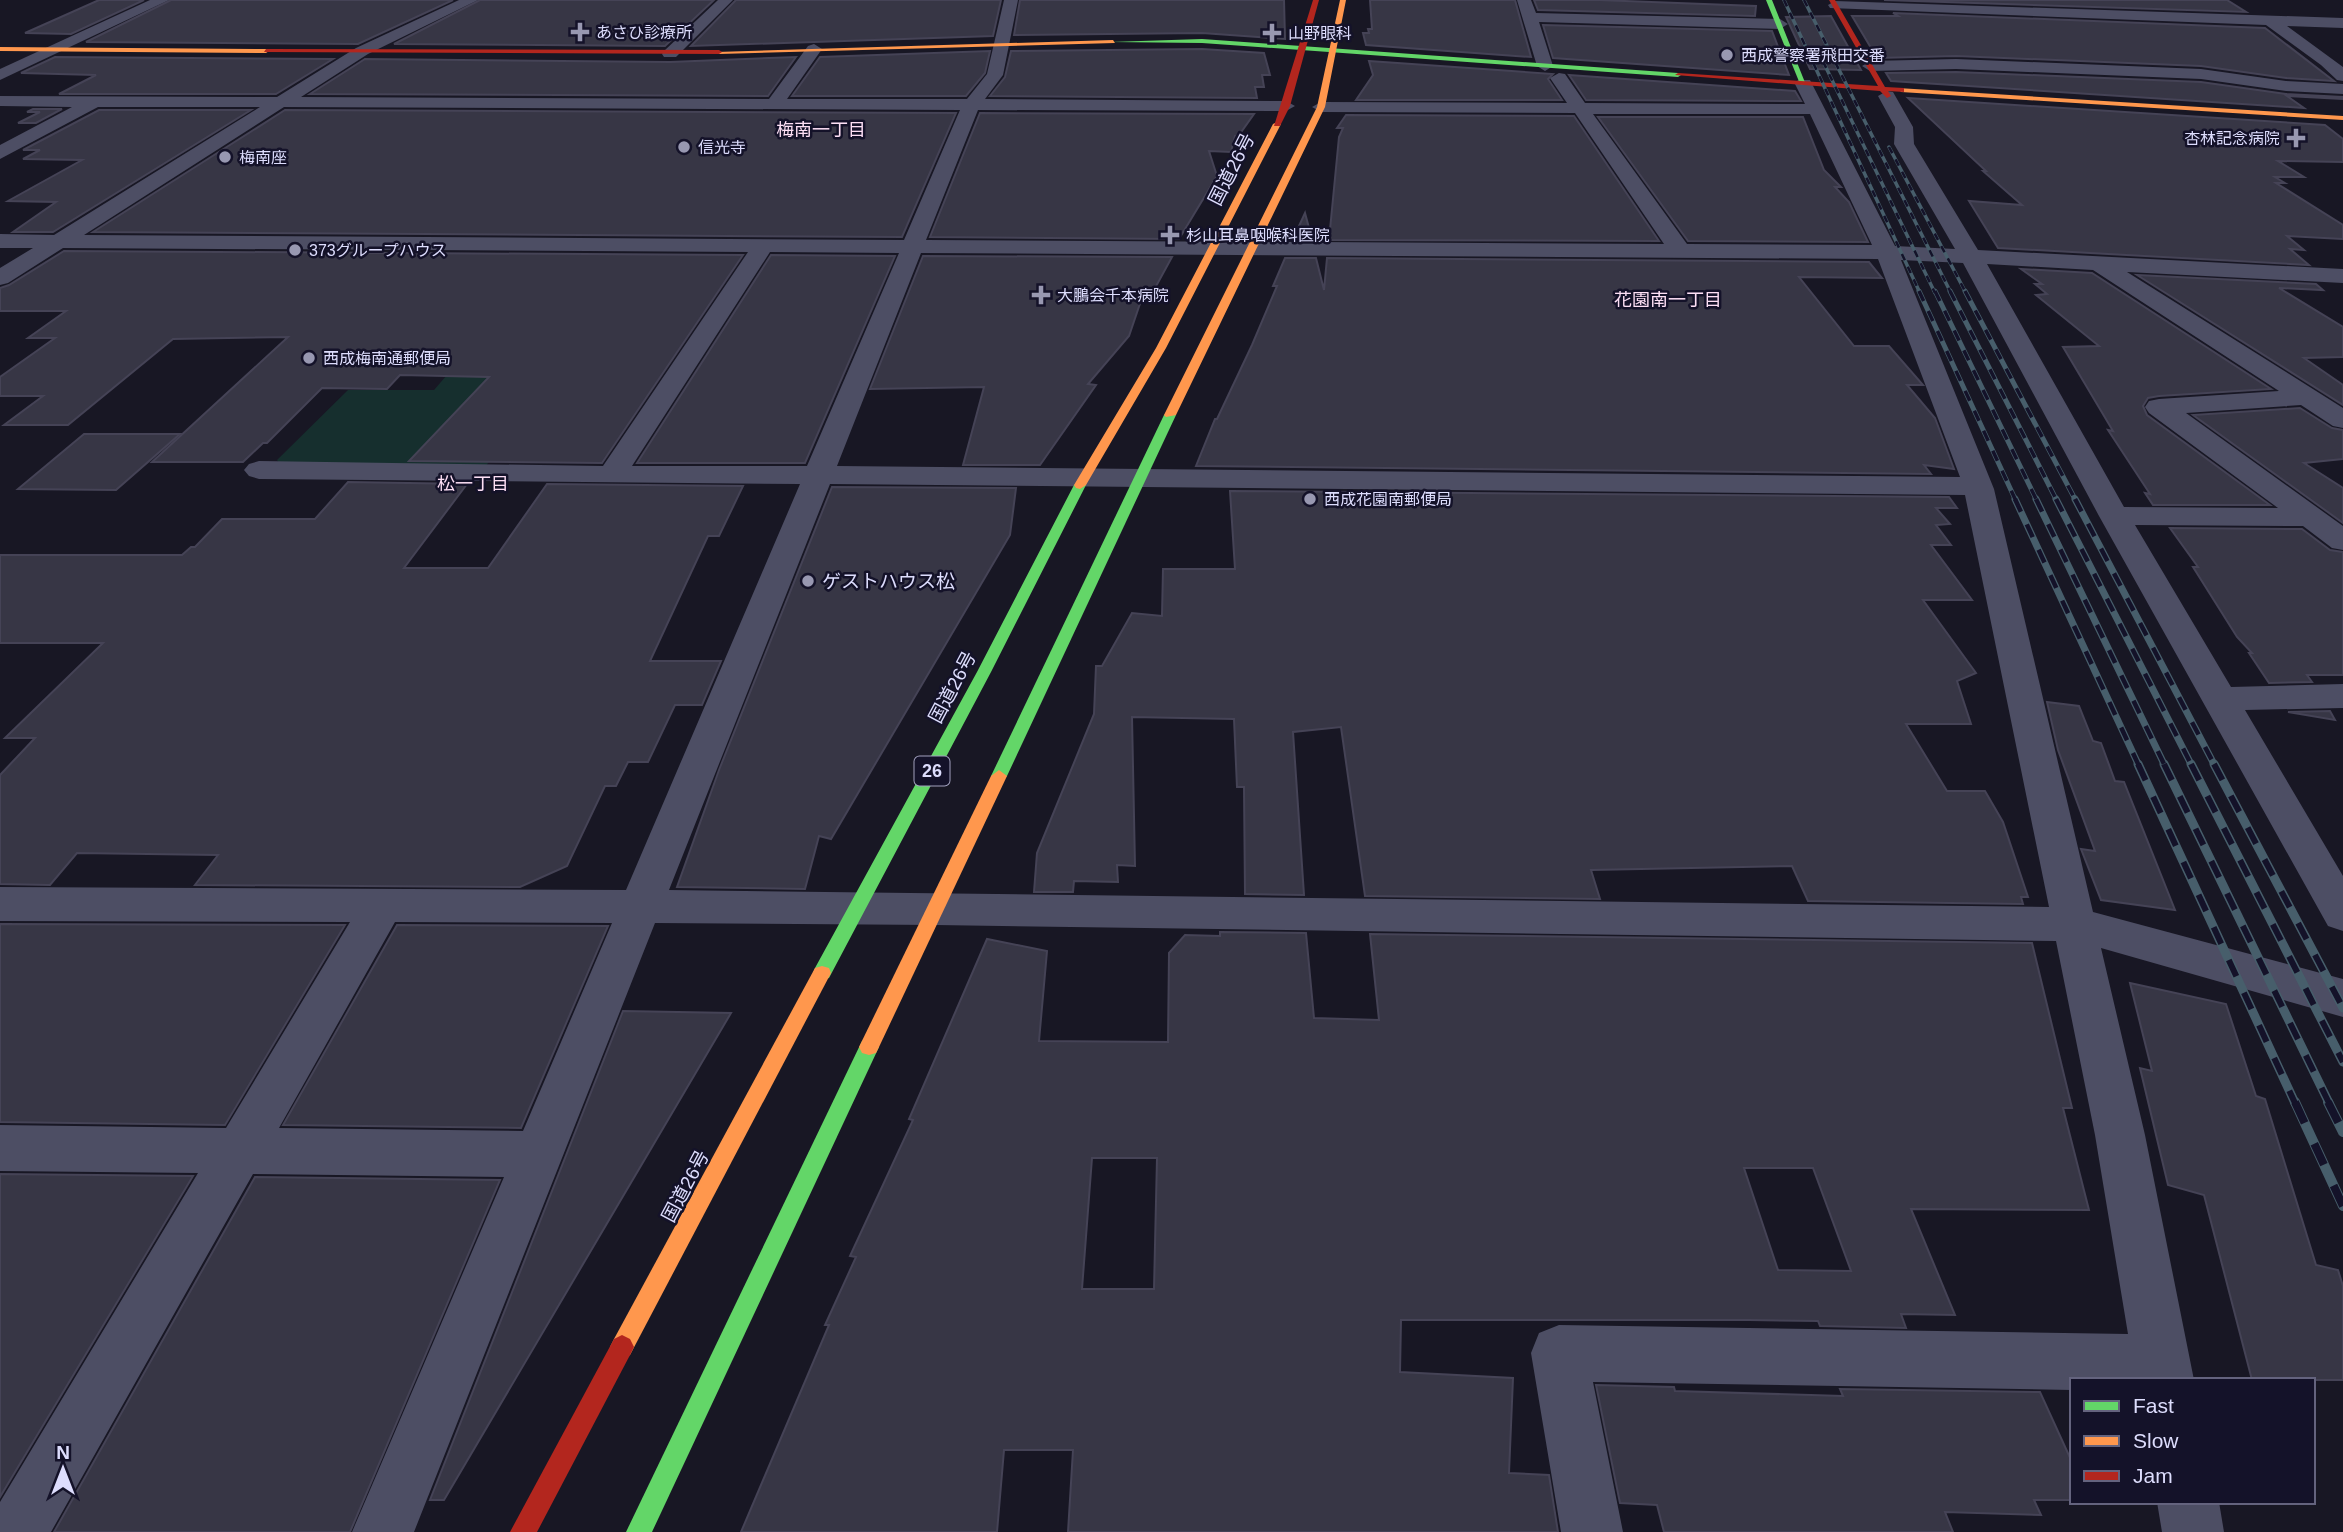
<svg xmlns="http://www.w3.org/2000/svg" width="2343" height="1532" font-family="Helvetica,'Noto Sans JP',sans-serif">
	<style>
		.green { fill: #162f2e }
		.building { fill: #373645; stroke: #454356; stroke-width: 2; fill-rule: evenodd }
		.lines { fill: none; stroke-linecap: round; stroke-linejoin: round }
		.street { fill: #4d4e64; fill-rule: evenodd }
		.fast { fill: #63d668; fill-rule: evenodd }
		.slow { fill: #ff974d; fill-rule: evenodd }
		.jam { fill: #b3261e; fill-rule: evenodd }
		.rail-far4-casing { stroke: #475e6b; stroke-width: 3.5 }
		.rail-far3-casing { stroke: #475e6b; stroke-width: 5 }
		.rail-far2-casing { stroke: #475e6b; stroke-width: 7 }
		.rail-far1-casing { stroke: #475e6b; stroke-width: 9 }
		.rail-casing { stroke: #475e6b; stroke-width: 10 }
		.rail-far4 { stroke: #141229; stroke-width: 2.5; stroke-dasharray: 7; stroke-linecap: butt }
		.rail-far3 { stroke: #141229; stroke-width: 3.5; stroke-dasharray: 11; stroke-linecap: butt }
		.rail-far2 { stroke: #141229; stroke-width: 4.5; stroke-dasharray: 14; stroke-linecap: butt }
		.rail-far1 { stroke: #141229; stroke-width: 6; stroke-dasharray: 18; stroke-linecap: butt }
		.rail { stroke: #141229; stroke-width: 8; stroke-dasharray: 23; stroke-linecap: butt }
		.poi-dot { fill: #9898b1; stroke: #141229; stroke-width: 2.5 }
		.labels { text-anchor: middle; stroke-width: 5; stroke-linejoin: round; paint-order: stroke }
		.far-poi-label { font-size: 16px; fill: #ddddfd; stroke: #141229; text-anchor: start }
		.far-neighbourhood-label { font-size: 18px; fill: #fddff5; stroke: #141229 }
		.shield { fill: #141229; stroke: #a1a0bd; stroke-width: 2 }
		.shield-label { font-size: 18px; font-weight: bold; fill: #ddddfd }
		.street-label { font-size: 19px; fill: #ddddfd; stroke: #141229 }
		.poi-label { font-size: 19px; fill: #ddddfd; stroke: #141229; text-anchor: start }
	</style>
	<rect width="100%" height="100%" fill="#181724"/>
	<!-- green -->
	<polygon class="green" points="453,368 543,390 485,467 281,466 277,460 348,390 434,390"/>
	<!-- building -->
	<g class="building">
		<polygon points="99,0 144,0 71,34 25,33"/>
		<polygon points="171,0 453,0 358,44 86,42"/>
		<polygon points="480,0 714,0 665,46 394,44"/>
		<polygon points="736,0 1001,0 993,36 691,46"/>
		<polygon points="1020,0 1284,0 1285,39 1202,33 1014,35"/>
		<polygon points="1370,0 1515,0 1531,57 1366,45 1363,33 1369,33 1368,29 1372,29"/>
		<polygon points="1534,0 1599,0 1756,6 1755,16 1538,10"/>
		<polygon points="1884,0 2227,0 2246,12"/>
		<polygon points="1893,13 2265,28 2334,81 2286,78 2201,66 1956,56 1877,58 1852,16 1898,16"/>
		<polygon points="1831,16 1861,70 1810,69 1786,17"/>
		<polygon points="1543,25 1772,31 1789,75 1553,58"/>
		<polygon points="1202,49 1264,53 1270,75 1262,75 1264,87 1255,87 1257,98 990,96 1005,77 1011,51"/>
		<polygon points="990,51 985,73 966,96 792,96 820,57"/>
		<polygon points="55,57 333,59 276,94 59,94 96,75 21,73"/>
		<polygon points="796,57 768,96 310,94 365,59 670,62"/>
		<polygon points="1369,61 1553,74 1548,79 1562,100 1356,100 1373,75"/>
		<polygon points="1956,72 2201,82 2286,94 2343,97 2343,99 2287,96 2304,108 1891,81 1886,73"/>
		<polygon points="1569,75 1795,91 1801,101 1586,100"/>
		<polygon points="1908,98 2325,125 2343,139 2343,162 2278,161 2304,177 2275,177 2285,183 2276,183 2343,225 2343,239 2287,236 2304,250 2290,249 2309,265 1998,248 1969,201 2022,205 1983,171 1986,171"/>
		<polygon points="33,109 62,109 36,123 18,123 40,112 27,112"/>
		<polygon points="99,110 251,110 53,232 13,232 56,202 8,201 82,160 23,159 40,150 23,150"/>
		<polygon points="285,110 956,113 902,237 93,232"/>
		<polygon points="980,113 1254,114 1239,135 1235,136 1231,152 1209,151 1217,176 1179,239 930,237"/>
		<polygon points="1346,115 1574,116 1659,241 1329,240 1339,137 1343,128 1337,128"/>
		<polygon points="1598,117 1803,117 1824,170 1841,187 1835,187 1849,202 1868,242 1688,241"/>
		<polygon points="1305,213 1312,239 1293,239"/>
		<polygon points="64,251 743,255 602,463 409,461 489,377 400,375 387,389 322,388 267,443 263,443 243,462 152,462 288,337 173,339 68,425 4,425 43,396 0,396 0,377 55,338 28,338 66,311 0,311 0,288 9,285"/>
		<polygon points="771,255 895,256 805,463 637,463"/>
		<polygon points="923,256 1172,257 1154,290 1145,289 1129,336 1088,384 1096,385 1040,465 963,465 984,387 870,389"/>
		<polygon points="1285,258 1316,258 1324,290 1327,258 1869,262 1882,278 1799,277 1854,346 1889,346 1923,385 1907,385 1935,418 1954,469 1924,465 1931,474 1196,466 1215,419 1217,419 1252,345 1277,286 1273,286"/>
		<polygon points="2021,269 2092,273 2271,389 2159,396 2148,398 2143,406 2147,415 2270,505 2153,505 2145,493 2150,494 2108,430 2113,431 2063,347 2099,346 2036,295 2047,294 2035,284 2042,284"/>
		<polygon points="2137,275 2316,284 2323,290 2279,288 2343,327 2343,357 2304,358 2343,385 2343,405"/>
		<polygon points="2300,408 2332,428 2343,430 2343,459 2304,463 2343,488 2343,523 2193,415"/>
		<polygon points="84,434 180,434 116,490 18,489"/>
		<polygon points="348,482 467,484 404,568 488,568 547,484 743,486 719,536 708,536 650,661 721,661 702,705 675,705 648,762 628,762 616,786 605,786 567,866 520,887 195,885 218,855 77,853 50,885 0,884 0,775 35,738 5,738 103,643 0,643 0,555 182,555 191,547 195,547 222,519 315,519"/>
		<polygon points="832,487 1016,488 1010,535 831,839 819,836 805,889 677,887 719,770"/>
		<polygon points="1230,491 1949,497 1957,508 1936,508 1950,524 1936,525 1951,545 1931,545 1972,600 1923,600 1976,673 1957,681 1971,724 1906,724 1947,791 1985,791 2003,822 2028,897 2021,897 2023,904 1808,901 1792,866 1591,870 1600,899 1365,896 1341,727 1293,732 1304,895 1245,894 1244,787 1237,787 1234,719 1132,717 1135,866 1117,865 1118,882 1074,881 1073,892 1034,892 1037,853 1094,714 1096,666 1102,666 1132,613 1162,616 1163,569 1235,569"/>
		<polygon points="2170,528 2302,529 2330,550 2343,552 2343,675 2307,675 2312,682 2269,683 2249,653 2252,653 2237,637 2193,567 2198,567"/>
		<polygon points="2047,702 2079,706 2093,741 2101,743 2115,781 2124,782 2175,910 2101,900 2081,849 2095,851 2058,750"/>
		<polygon points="2330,711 2335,720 2288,712"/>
		<polygon points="0,924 345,925 225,1125 0,1122"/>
		<polygon points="397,925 608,926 521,1128 283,1125"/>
		<path d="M1220,932L1306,933L1314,1018L1379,1020L1370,934L2032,943L2072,1108H2063L2089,1210L1911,1209L1955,1315L1901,1314L1906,1328L1820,1326L1818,1321L1749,1320H1401L1400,1372L1513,1378L1509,1473L1549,1475L1558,1532H1068L1073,1450H1004L997,1532H741L829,1325H825L856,1257L850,1256L913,1120L909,1119L987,939L1047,951L1039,1041L1168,1042L1169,953L1185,935L1220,936ZM1092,1158H1157L1154,1289H1082ZM1744,1168H1813L1851,1271L1778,1270Z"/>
		<polygon points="2130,983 2226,1004 2256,1096 2265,1099 2316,1265 2338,1270 2343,1286 2343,1380 2252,1380 2204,1195 2168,1185 2140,1068 2152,1071"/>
		<polygon points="623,1011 731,1013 444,1500 430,1500"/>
		<polygon points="0,1174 193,1176 0,1497"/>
		<polygon points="255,1177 500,1180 350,1532 54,1532"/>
		<polygon points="1596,1385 1674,1387 1675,1391 1843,1396 1840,1389 2040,1392 2072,1462 2072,1500 2034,1500 2041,1515 1945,1512 1953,1532 1664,1532 1657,1505 1620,1503"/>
	</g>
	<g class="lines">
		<!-- street -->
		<g class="street">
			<polygon points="150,0 169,0 0,80 0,69"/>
			<path d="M459,0H478L368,54L301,97L769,99L808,46L814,44L822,49L787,99H967L987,74L1004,0H1018L1003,75L985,99L1286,101L1295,106L1286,111L978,110L926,240L1664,244L1575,113L1321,112L1312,107L1321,102L1567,103L1550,78L1559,73L1565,74L1585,103L1805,104L1795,84L1798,80H1810L1895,246L1955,249L1894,144L1895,127L1878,96L1887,91L1893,92L1913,127L1914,144L1978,250L2343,269V283L2127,272L2343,408V428L2333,426L2301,405L2186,413L2343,526V550L2332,548L2303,526L2135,525L2231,687L2343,684V708L2245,710L2343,876V931L2328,926L2099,516L1963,263L1901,260L1994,489L2093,912L2343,979V1017L2101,948L2145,1135L2194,1380H2072V1390L1593,1382L1623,1532H1561L1531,1353L1539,1333L1559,1325L2128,1334L2095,1135L2056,941L936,925L655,923L414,1532H352L504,1177L253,1174L51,1532H0V1502L198,1173L0,1171V1125L226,1128L350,922L0,921V887L626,890L800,484L259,479L249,476L244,470L249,464L259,461L603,466L748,252L63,248L8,283L0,285V268L33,248H0V234L54,235L260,107H98L0,159V145L72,107L0,106V96L277,97L356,48ZM284,107L960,110L904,240L84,235ZM1593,114H1810L1872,245L1687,244ZM770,252L899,253L807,466H632ZM921,253L1878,259L1960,477L837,466ZM1987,264L2093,270L2279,391L2159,399L2149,401L2145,407L2149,413L2278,508L2124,507ZM830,484L1965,495L2049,907L669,890ZM395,922L612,923L523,1131L279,1128Z"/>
			<polygon points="718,0 733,0 676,57 664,57 662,54 664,51"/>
			<polygon points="1517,0 1531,0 1536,13 1780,19 1788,24 1780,29 1539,22 1553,66 1545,71 1537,66"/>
			<polygon points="1835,1 2343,18 2343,28 2287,26 2343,67 2343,81 2337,80 2321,65 2266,25 1830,8 1828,5"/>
			<polygon points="1956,59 2201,69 2286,81 2343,84 2343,94 2286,91 2201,79 1956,69 1870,71 1862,66 1870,61"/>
			<polygon points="2157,1502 2219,1502 2224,1532 2162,1532"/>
		</g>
		<!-- fast -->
		<g class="fast">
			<polygon points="1766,0 1772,0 1806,85 1800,84"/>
			<polygon points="1202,39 1678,73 1681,75 1678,77 1202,43 1110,42"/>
			<polygon points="1170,412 1176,415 1007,776 999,782 993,780 991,776 1164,415"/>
			<polygon points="1080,481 1086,485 991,672 829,978 822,980 815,978 813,973 815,968 977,672 1074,485"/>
			<polygon points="869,1039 876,1041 879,1047 652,1532 626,1532 862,1041"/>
		</g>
		<!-- slow -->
		<g class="slow">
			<polygon points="1340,0 1346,0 1325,107 1176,415 1166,417 1164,415 1317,107"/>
			<polygon points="1113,40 1115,43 719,54 716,52"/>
			<polygon points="0,47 266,49 269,51 266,53 0,51"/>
			<polygon points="1898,88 2343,116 2343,120 1901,92"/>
			<polygon points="1277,122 1281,124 1166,348 1086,485 1080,489 1076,488 1074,485 1156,348 1273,124"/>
			<polygon points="999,770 1007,776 879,1047 876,1053 869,1055 862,1053 859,1047 991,776"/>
			<polygon points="822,966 829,968 831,973 630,1355 622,1359 614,1355 610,1347 614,1339 815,968"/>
		</g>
		<!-- jam -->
		<g class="jam">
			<polygon points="1313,0 1319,0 1290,106 1280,126 1274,126"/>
			<polygon points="1829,0 1835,0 1885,87 1904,88 1904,92 1888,91 1891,96 1887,98 1880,91 1675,75 1678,73 1878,86"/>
			<polygon points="266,49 719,50 722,52 719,54 264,52"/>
			<polygon points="622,1335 630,1339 634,1347 630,1355 537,1532 510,1532 614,1339"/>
		</g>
		<!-- rail-far4 casing -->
		<g class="rail-far4-casing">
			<g id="rail-far4">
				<polyline points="1784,0 1920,293"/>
				<polyline points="1804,0 1951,293"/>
				<polyline points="1817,49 1935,293"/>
				<polyline points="1889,147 1966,293"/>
			</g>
		</g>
		<!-- rail-far3 casing -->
		<g class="rail-far3-casing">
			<g id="rail-far3">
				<polyline points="1919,291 2016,501"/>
				<polyline points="1935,291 2037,501"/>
				<polyline points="1950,291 2057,501"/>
				<polyline points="1965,291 2076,501"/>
			</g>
		</g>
		<!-- rail-far2 casing -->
		<g class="rail-far2-casing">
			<g id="rail-far2">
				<polyline points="2015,499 2139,766"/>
				<polyline points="2036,499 2165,766"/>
				<polyline points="2056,499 2192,766"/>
				<polyline points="2075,499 2215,766"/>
			</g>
		</g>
		<!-- rail-far1 casing -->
		<g class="rail-far1-casing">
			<g id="rail-far1">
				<polyline points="2138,764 2295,1103"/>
				<polyline points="2164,764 2329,1103"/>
				<polyline points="2191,764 2343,1062"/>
				<polyline points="2214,764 2343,1008"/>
			</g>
		</g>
		<!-- rail casing -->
		<g class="rail-casing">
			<g id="rail">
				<polyline points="2295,1102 2343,1206"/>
				<polyline points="2328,1102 2343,1132"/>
			</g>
		</g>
		<!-- rail-far4 -->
		<use href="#rail-far4" class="rail-far4"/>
		<!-- rail-far3 -->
		<use href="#rail-far3" class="rail-far3"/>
		<!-- rail-far2 -->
		<use href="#rail-far2" class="rail-far2"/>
		<!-- rail-far1 -->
		<use href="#rail-far1" class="rail-far1"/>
		<!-- rail -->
		<use href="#rail" class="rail"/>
	</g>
	<!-- markers -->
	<g class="poi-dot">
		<path d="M576.5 21.5h7v7h7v7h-7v7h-7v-7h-7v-7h7z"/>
		<path d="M1268.5 22.5h7v7h7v7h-7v7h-7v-7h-7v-7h7z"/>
		<circle cx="1727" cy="55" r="7"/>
		<path d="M2292.5 127.5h7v7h7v7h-7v7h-7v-7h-7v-7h7z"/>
		<circle cx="684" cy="147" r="7"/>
		<circle cx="225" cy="157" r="7"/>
		<path d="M1166.5 224.5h7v7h7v7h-7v7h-7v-7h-7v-7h7z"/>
		<circle cx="295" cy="250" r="7"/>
		<path d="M1037.5 284.5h7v7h7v7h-7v7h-7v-7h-7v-7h7z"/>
		<circle cx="309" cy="358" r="7"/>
		<circle cx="1310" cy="499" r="7"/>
		<circle cx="808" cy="581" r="7"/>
	</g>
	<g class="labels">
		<!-- far-poi labels -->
		<g class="far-poi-label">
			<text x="596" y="38">あさひ診療所</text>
			<text x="1288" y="39">山野眼科</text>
			<text x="1741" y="61">西成警察署飛田交番</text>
			<text x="2280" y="144" text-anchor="end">杏林記念病院</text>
			<text x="698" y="153">信光寺</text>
			<text x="239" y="163">梅南座</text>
			<text x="1186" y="241">杉山耳鼻咽喉科医院</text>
			<text x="309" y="256">373グループハウス</text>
			<text x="1057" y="301">大鵬会千本病院</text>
			<text x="323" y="364">西成梅南通郵便局</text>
			<text x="1324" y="505">西成花園南郵便局</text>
		</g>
		<!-- far-neighbourhood labels -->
		<g class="far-neighbourhood-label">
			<text x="821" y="136">梅南一丁目</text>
			<text x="1668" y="306">花園南一丁目</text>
			<text x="473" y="490">松一丁目</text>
		</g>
		<!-- shield labels -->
		<rect class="shield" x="914.5" y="756.5" width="35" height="29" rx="5"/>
		<g class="shield-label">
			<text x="932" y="777">26</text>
		</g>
		<!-- street labels -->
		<g class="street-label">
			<text transform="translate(1231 169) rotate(-63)" y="7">国道26号</text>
			<text transform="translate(952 687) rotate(-62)" y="7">国道26号</text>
			<text transform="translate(685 1186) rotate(-62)" y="7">国道26号</text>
		</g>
		<!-- poi labels -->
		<g class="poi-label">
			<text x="822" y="588">ゲストハウス松</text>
		</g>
	</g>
	<!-- legend -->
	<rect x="2070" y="1378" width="245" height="126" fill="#141229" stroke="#64637e" stroke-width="2"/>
	<rect x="2084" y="1401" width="35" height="10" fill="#63d668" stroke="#64637e" stroke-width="2"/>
	<text x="2133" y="1413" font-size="21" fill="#ddddfd">Fast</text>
	<rect x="2084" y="1436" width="35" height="10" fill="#ff974d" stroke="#64637e" stroke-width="2"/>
	<text x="2133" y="1448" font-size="21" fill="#ddddfd">Slow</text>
	<rect x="2084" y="1471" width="35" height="10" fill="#b3261e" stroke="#64637e" stroke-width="2"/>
	<text x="2133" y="1483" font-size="21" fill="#ddddfd">Jam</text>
	<!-- north arrow -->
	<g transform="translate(63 1469)" stroke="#141229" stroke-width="5" paint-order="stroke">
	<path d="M0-5L12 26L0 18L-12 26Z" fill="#ddddfd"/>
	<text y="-10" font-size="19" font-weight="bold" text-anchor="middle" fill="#ddddfd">N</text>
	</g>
</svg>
